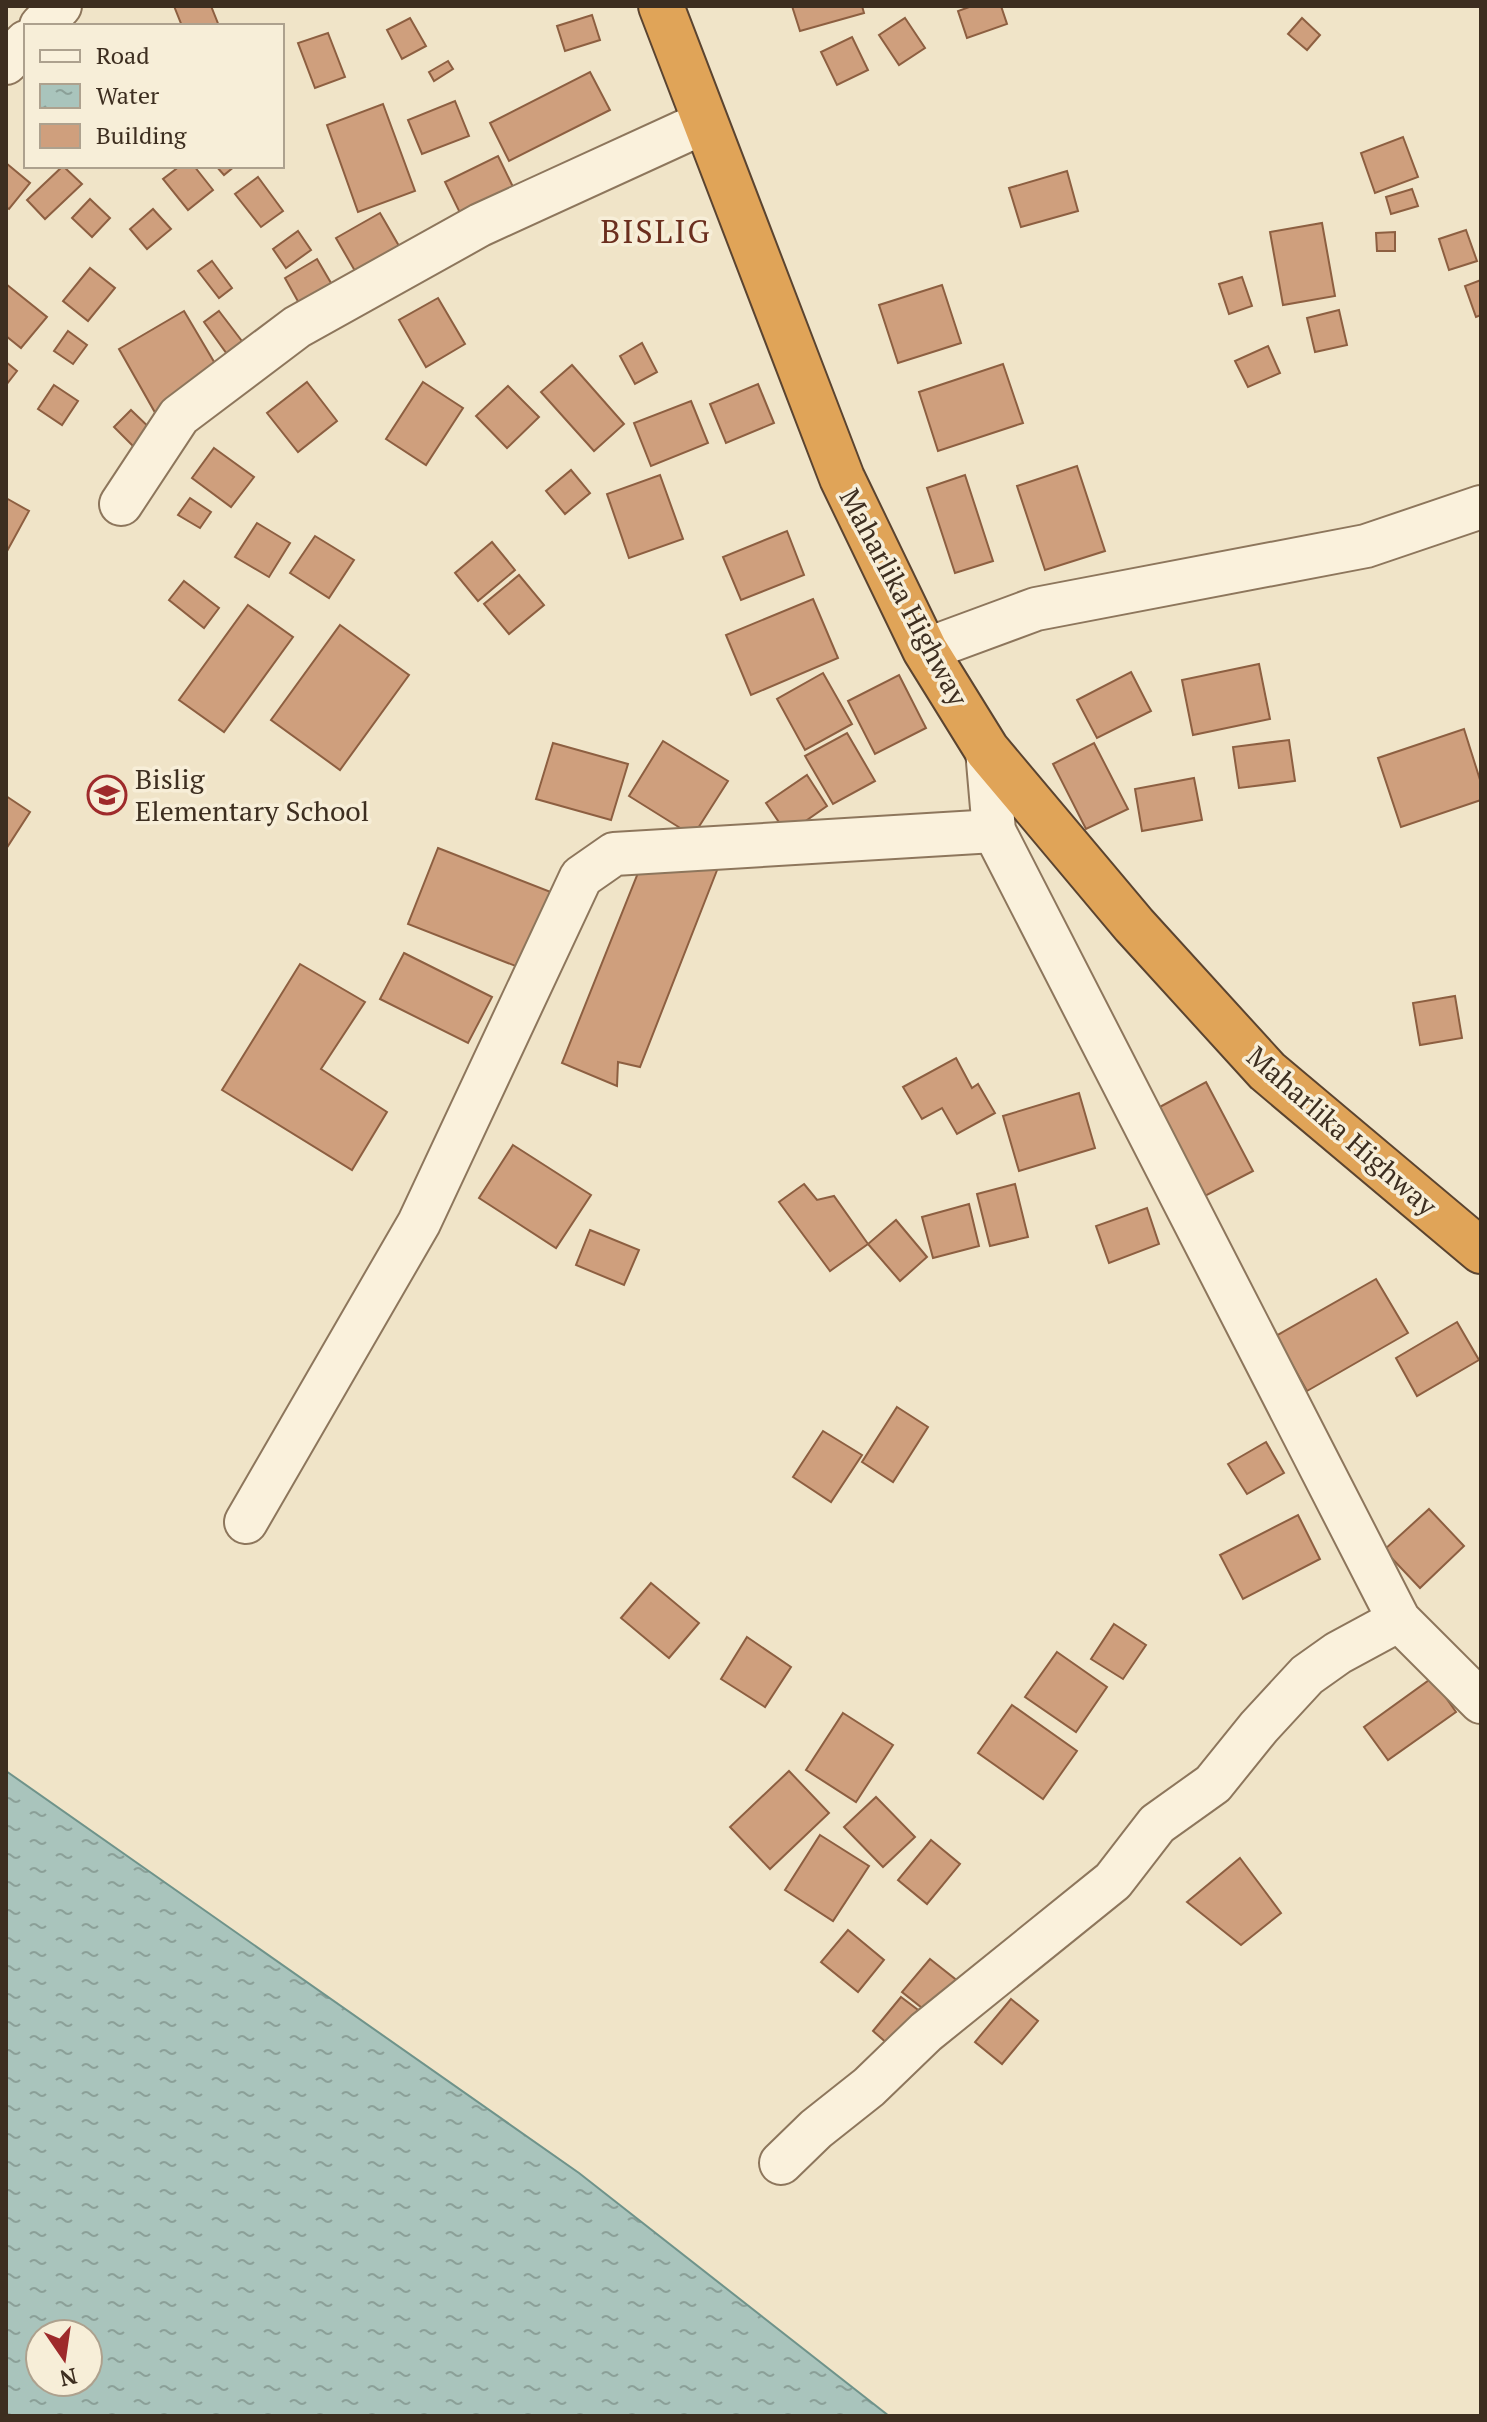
<svg xmlns="http://www.w3.org/2000/svg" width="1487" height="2422" font-family="'PT Serif',serif">
	<style>
		.water { fill: url(#water-ripples); stroke: #6f938a; stroke-width: 2; fill-rule: evenodd }
		.building { fill: #cf9f7d; stroke: #8d5f41; stroke-width: 2 }
		.lines { fill: none; stroke-linecap: round; stroke-linejoin: round }
		.minor-casing { stroke: #8d765c; stroke-width: 46 }
		.highway-casing { stroke: #5b4430; stroke-width: 48 }
		.minor { stroke: #faf1dc; stroke-width: 42 }
		.highway { stroke: #e0a458; stroke-width: 44 }
		.labels { text-anchor: middle; stroke-width: 7; stroke-linejoin: round; paint-order: stroke }
		.street-label { font-size: 28px; fill: #3d2e20; stroke: #f7eed8 }
		.poi-label { font-size: 28px; fill: #3d2e20; stroke: #f7eed8; text-anchor: start }
		.quarter-label { font-size: 32px; letter-spacing: 2px; fill: #6b2e1e; stroke: #f7eed8 }
	</style>
	<defs>
		<pattern id="water-ripples" width="26" height="14" patternUnits="userSpaceOnUse" patternTransform="scale(2)"><rect width="26" height="14" fill="#a9c4bc"/><path d="M2 4q2-2 4 0t4 0M15 11q2-2 4 0t4 0" fill="none" stroke="#8ba098"/></pattern>
	</defs>
	<rect width="100%" height="100%" fill="#f0e4c8"/>
	<!-- water -->
	<path class="water" d="M6,1771L579,2173L889,2416H6ZM40,2334H88V2382H40Z"/>
	<!-- building -->
	<g class="building">
		<polygon points="174,6 211,6 219,26 182,26"/>
		<polygon points="792,6 862,6 864,13 800,31"/>
		<polygon points="972,6 1001,6 1007,24 967,38 958,11"/>
		<polygon points="592,15 600,40 565,51 557,26"/>
		<polygon points="410,18 426,46 402,59 387,30"/>
		<polygon points="905,18 925,48 899,65 879,35"/>
		<polygon points="1302,18 1320,35 1307,50 1288,34"/>
		<polygon points="328,33 345,77 315,88 298,43"/>
		<polygon points="852,37 868,70 837,85 821,52"/>
		<polygon points="448,61 453,69 434,81 429,72"/>
		<polygon points="590,72 610,110 509,161 490,123"/>
		<polygon points="455,101 469,136 422,154 408,120"/>
		<polygon points="383,104 415,191 358,212 327,125"/>
		<polygon points="1403,137 1418,177 1375,193 1361,153"/>
		<polygon points="498,156 515,191 462,217 445,182"/>
		<polygon points="6,163 30,183 9,209 6,207"/>
		<polygon points="63,166 82,184 45,219 27,200"/>
		<polygon points="180,166 194,166 213,190 188,210 163,179"/>
		<polygon points="216,166 235,166 224,175"/>
		<polygon points="1067,171 1078,211 1021,227 1009,188"/>
		<polygon points="258,177 283,211 261,227 235,194"/>
		<polygon points="1412,189 1418,206 1391,214 1386,197"/>
		<polygon points="90,199 110,218 92,237 72,218"/>
		<polygon points="153,209 171,229 147,249 130,229"/>
		<polygon points="380,213 399,246 355,271 336,238"/>
		<polygon points="1322,223 1335,296 1283,305 1270,232"/>
		<polygon points="1466,230 1477,261 1449,270 1439,239"/>
		<polygon points="298,231 311,250 286,268 273,249"/>
		<polygon points="1395,232 1395,251 1377,251 1376,233"/>
		<polygon points="317,259 338,295 305,314 285,278"/>
		<polygon points="212,261 232,288 219,298 198,271"/>
		<polygon points="90,268 115,288 88,321 63,301"/>
		<polygon points="1242,277 1252,306 1229,314 1219,284"/>
		<polygon points="1481,280 1481,315 1476,317 1465,286"/>
		<polygon points="6,284 47,317 21,348 6,336"/>
		<polygon points="942,285 961,343 898,363 879,305"/>
		<polygon points="438,298 465,344 426,367 399,320"/>
		<polygon points="1339,310 1347,345 1315,352 1307,318"/>
		<polygon points="184,311 223,377 157,416 119,349"/>
		<polygon points="219,311 248,349 232,361 204,322"/>
		<polygon points="68,331 87,345 73,364 54,351"/>
		<polygon points="642,343 657,372 635,384 620,356"/>
		<polygon points="1268,346 1280,373 1248,387 1235,361"/>
		<polygon points="6,362 17,371 6,385"/>
		<polygon points="1003,364 1023,423 938,451 919,392"/>
		<polygon points="572,365 624,424 594,451 541,392"/>
		<polygon points="307,382 337,421 298,452 267,413"/>
		<polygon points="423,382 463,408 426,465 386,439"/>
		<polygon points="758,384 774,423 726,443 710,404"/>
		<polygon points="54,385 78,401 62,425 38,409"/>
		<polygon points="508,386 539,417 507,448 476,416"/>
		<polygon points="691,401 708,443 651,466 634,423"/>
		<polygon points="131,410 155,433 138,451 114,427"/>
		<polygon points="214,448 254,477 231,507 192,478"/>
		<polygon points="1077,466 1105,551 1045,570 1017,486"/>
		<polygon points="571,470 590,493 565,514 546,491"/>
		<polygon points="660,475 683,539 629,558 607,494"/>
		<polygon points="965,475 993,561 955,573 927,488"/>
		<polygon points="6,498 29,511 6,553"/>
		<polygon points="190,498 211,512 200,528 178,515"/>
		<polygon points="257,523 290,543 269,577 235,557"/>
		<polygon points="787,531 804,575 741,600 723,557"/>
		<polygon points="315,536 354,560 329,598 290,573"/>
		<polygon points="492,542 515,570 478,601 455,573"/>
		<polygon points="519,575 544,605 509,634 484,604"/>
		<polygon points="184,581 219,608 204,628 169,600"/>
		<polygon points="813,599 838,658 751,695 726,635"/>
		<polygon points="248,605 293,637 224,732 179,700"/>
		<polygon points="340,625 409,675 340,770 271,720"/>
		<polygon points="1259,664 1270,719 1193,735 1182,680"/>
		<polygon points="1131,672 1151,711 1097,738 1077,700"/>
		<polygon points="823,673 852,724 805,750 777,699"/>
		<polygon points="899,675 926,728 875,754 848,701"/>
		<polygon points="1464,729 1481,783 1481,800 1401,827 1378,758"/>
		<polygon points="847,733 875,781 833,804 805,756"/>
		<polygon points="1289,740 1295,781 1239,788 1233,747"/>
		<polygon points="663,741 728,781 693,836 629,796"/>
		<polygon points="553,743 628,764 611,820 536,799"/>
		<polygon points="1094,743 1128,809 1086,829 1053,764"/>
		<polygon points="807,775 827,806 787,834 766,803"/>
		<polygon points="1194,778 1202,820 1142,831 1135,789"/>
		<polygon points="6,796 30,812 6,849"/>
		<polygon points="438,848 561,896 531,972 408,924"/>
		<polygon points="721,860 640,1067 618,1062 617,1086 562,1063 638,873"/>
		<polygon points="404,953 492,997 468,1043 380,999"/>
		<polygon points="300,964 365,1002 321,1069 387,1112 352,1170 222,1090"/>
		<polygon points="1455,996 1462,1038 1420,1045 1413,1003"/>
		<polygon points="956,1058 972,1088 978,1084 995,1113 957,1134 942,1108 922,1119 903,1087"/>
		<polygon points="1206,1082 1253,1171 1203,1197 1156,1109"/>
		<polygon points="1079,1093 1095,1148 1019,1171 1003,1116"/>
		<polygon points="513,1145 591,1195 556,1248 479,1198"/>
		<polygon points="804,1184 817,1200 834,1196 868,1244 830,1271 779,1202"/>
		<polygon points="1015,1184 1028,1237 990,1246 977,1194"/>
		<polygon points="969,1204 979,1246 933,1258 922,1217"/>
		<polygon points="1147,1208 1159,1244 1109,1263 1096,1226"/>
		<polygon points="896,1220 927,1257 900,1281 868,1244"/>
		<polygon points="590,1230 639,1250 624,1285 576,1265"/>
		<polygon points="1376,1279 1408,1333 1307,1391 1276,1336"/>
		<polygon points="1457,1322 1479,1360 1417,1396 1396,1358"/>
		<polygon points="897,1407 928,1427 893,1482 862,1462"/>
		<polygon points="823,1431 862,1455 831,1502 793,1477"/>
		<polygon points="1266,1442 1284,1473 1247,1494 1228,1464"/>
		<polygon points="1429,1509 1464,1546 1420,1588 1384,1550"/>
		<polygon points="1298,1515 1320,1559 1243,1599 1220,1555"/>
		<polygon points="651,1583 699,1623 669,1658 621,1618"/>
		<polygon points="1114,1624 1146,1645 1123,1679 1091,1659"/>
		<polygon points="747,1637 791,1667 765,1707 721,1679"/>
		<polygon points="1057,1652 1107,1687 1076,1732 1025,1697"/>
		<polygon points="1432,1678 1456,1712 1388,1760 1364,1727"/>
		<polygon points="1012,1705 1077,1751 1043,1799 978,1753"/>
		<polygon points="843,1713 893,1745 856,1802 806,1770"/>
		<polygon points="789,1771 829,1813 770,1869 730,1827"/>
		<polygon points="876,1797 915,1837 883,1867 844,1827"/>
		<polygon points="820,1835 869,1866 833,1921 785,1890"/>
		<polygon points="931,1840 960,1864 927,1904 898,1880"/>
		<polygon points="1240,1858 1281,1913 1241,1945 1187,1902"/>
		<polygon points="848,1930 884,1960 858,1992 821,1962"/>
		<polygon points="930,1959 964,1986 936,2019 902,1992"/>
		<polygon points="901,1997 926,2016 896,2051 873,2031"/>
		<polygon points="1011,1999 1038,2021 1002,2064 975,2042"/>
	</g>
	<g class="lines">
		<!-- minor casing -->
		<g class="minor-casing">
			<g id="minor">
				<polyline points="41,26 60,6"/>
				<polyline points="6,63 26,42"/>
				<polyline points="121,504 179,416 297,327 480,225 705,122"/>
				<polyline points="925,650 1036,609 1366,546 1481,507"/>
				<polyline points="987,750 994,831 1399,1620 1481,1702"/>
				<polyline points="246,1522 419,1223 581,877 614,854 994,831"/>
				<polyline points="781,2163 816,2129 869,2087 926,2032 1113,1881 1157,1824 1213,1784 1259,1727 1307,1675 1338,1653 1399,1620"/>
			</g>
		</g>
		<!-- highway casing -->
		<g class="highway-casing">
			<polyline id="highway" points="661,6 842,478 925,650 987,750 1134,925 1267,1071 1481,1251"/>
		</g>
		<!-- minor -->
		<use href="#minor" class="minor"/>
		<!-- highway -->
		<use href="#highway" class="highway"/>
	</g>
	<!-- icons -->
	<defs>
		<g id="school-ring" transform="scale(2)"><circle r="9.5" fill="#f7eed8" stroke="#9e2a2b" stroke-width="1.5"/><path d="M0-5L7-2L0 1L-7-2ZM-4 1L0 2.5L4 1V4Q0 6-4 4Z" fill="#9e2a2b"/></g>
	</defs>
	<g fill-rule="evenodd">
		<use href="#school-ring" x="107" y="795"/>
	</g>
	<g class="labels">
		<!-- street labels -->
		<g class="street-label">
			<text transform="translate(904 597) rotate(62)" y="10">Maharlika Highway</text>
			<text transform="translate(1342 1131) rotate(41)" y="10">Maharlika Highway</text>
		</g>
		<!-- poi labels -->
		<g class="poi-label">
			<text x="135" y="789">Bislig<tspan x="135" dy="32">Elementary School</tspan></text>
		</g>
		<!-- quarter labels -->
		<g class="quarter-label">
			<text x="656" y="243">BISLIG</text>
		</g>
	</g>
	<!-- border -->
	<rect width="1487" height="2422" fill="none" stroke="#3d2e20" stroke-width="16"/>
	<!-- legend -->
	<rect x="24" y="24" width="260" height="144" fill="#f7eed8" stroke="#ada18e" stroke-width="2"/>
	<rect x="40" y="50" width="40" height="12" fill="#faf1dc" stroke="#ada18e" stroke-width="2"/>
	<text x="96" y="64" font-size="24" fill="#3d2e20">Road</text>
	<rect x="40" y="84" width="40" height="24" fill="url(#water-ripples)" stroke="#ada18e" stroke-width="2"/>
	<text x="96" y="104" font-size="24" fill="#3d2e20">Water</text>
	<rect x="40" y="124" width="40" height="24" fill="#cf9f7d" stroke="#ada18e" stroke-width="2"/>
	<text x="96" y="144" font-size="24" fill="#3d2e20">Building</text>
	<!-- north arrow -->
	<g transform="translate(64 2358) rotate(167)"><circle r="38" fill="#f7eed8" stroke="#ada18e" stroke-width="2"/>
	<path d="M0-6L14 30L0 20L-14 30Z" fill="#9e2a2b"/>
	<text y="-12" font-size="22" font-weight="bold" text-anchor="middle" fill="#3d2e20">N</text>
	</g>
</svg>
